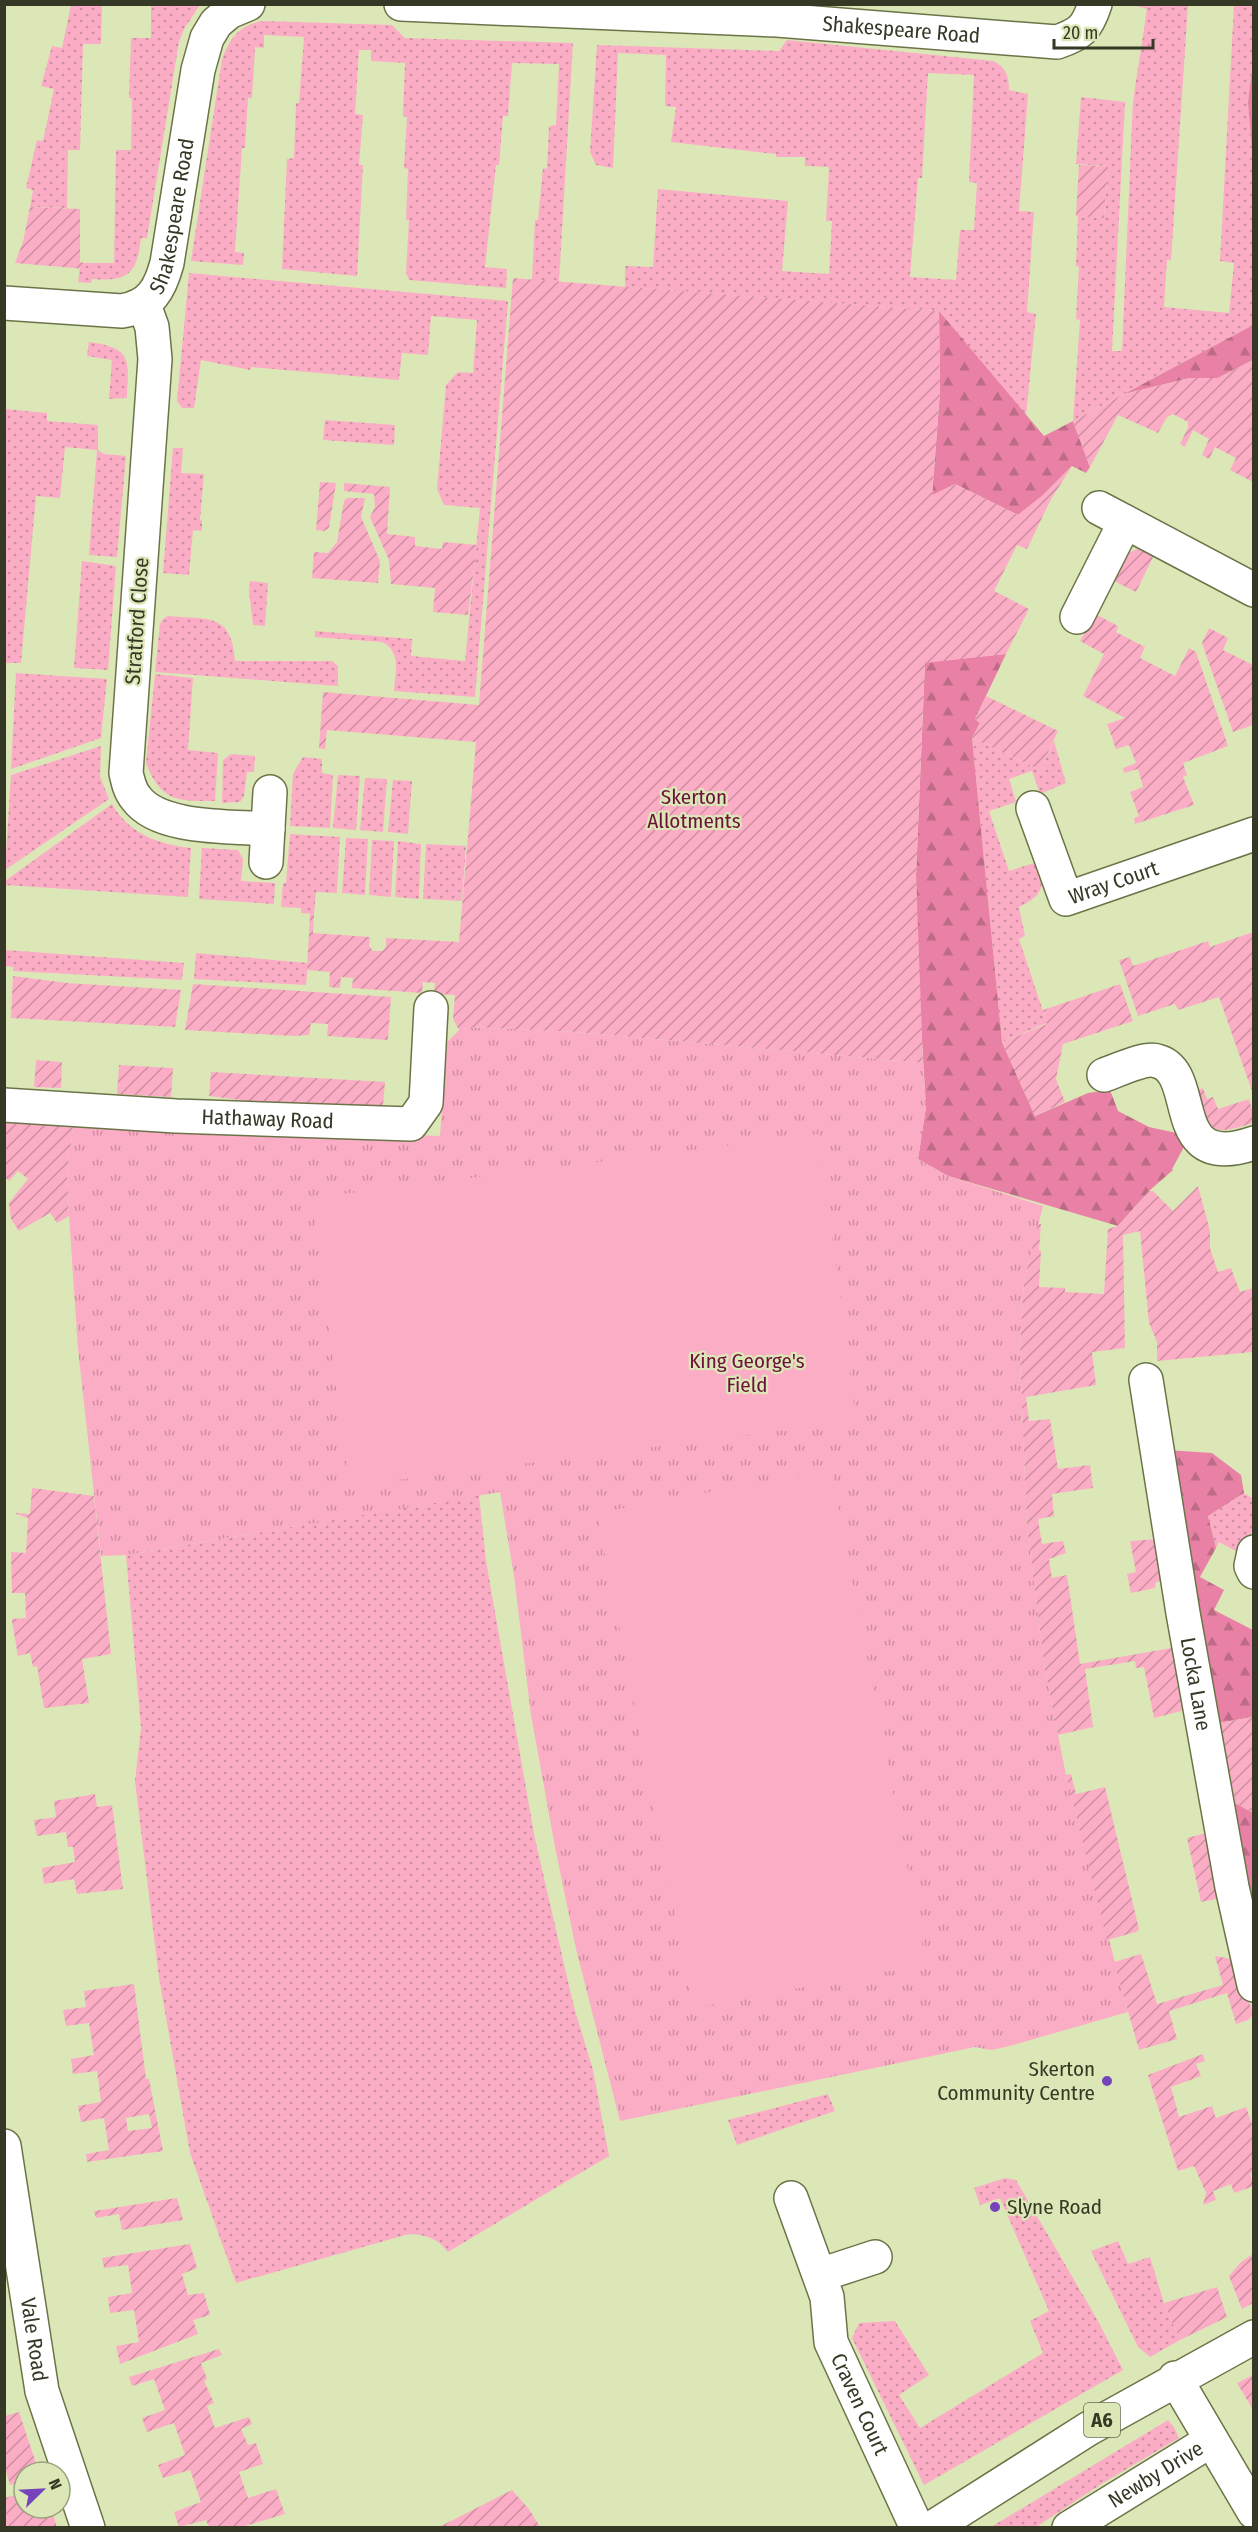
<svg xmlns="http://www.w3.org/2000/svg" width="1258" height="2532" font-family="'Fira Sans Condensed',sans-serif">
	<style>
		.grass { fill: url(#grass-dots); fill-rule: evenodd }
		.forest { fill: url(#forest-firs) }
		.park { fill: url(#park-tufts) }
		.garden { fill: url(#garden-furrows); fill-rule: evenodd }
		.pitch { fill: #fcadc6 }
		.lines { fill: none; stroke-linecap: round; stroke-linejoin: round }
		.minor-casing { stroke: #6b7448; stroke-width: 36 }
		.major-casing { stroke: #6b7448; stroke-width: 36 }
		.minor { stroke: #fff; stroke-width: 33 }
		.major { stroke: #fff; stroke-width: 33 }
		.poi-dot { fill: #7544bc; stroke: #dce7b7; stroke-width: 2 }
		.labels { text-anchor: middle; stroke-width: 4.5; stroke-linejoin: round; paint-order: stroke }
		.shield { fill: #dce7b7; stroke: #666c51; stroke-width: 1.5 }
		.shield-label { font-size: 20px; font-weight: bold; fill: #343825 }
		.street-label { font-size: 21px; fill: #343825; stroke: #dce7b7 }
		.park-label { font-size: 21px; fill: #6d103b; stroke: #dce7b7 }
		.poi-label { font-size: 21px; fill: #343825; stroke: #dce7b7; text-anchor: end }
	</style>
	<defs>
		<pattern id="grass-dots" width="8" height="8" patternUnits="userSpaceOnUse" patternTransform="scale(1.5)"><rect width="8" height="8" fill="#fcadc6"/><path d="M2 2h.1M6 6h.1" fill="none" stroke="#cd8ea1" stroke-width="1.8" stroke-linecap="round"/></pattern>
		<pattern id="forest-firs" width="22" height="20" patternUnits="userSpaceOnUse" patternTransform="scale(1.5)"><rect width="22" height="20" fill="#e881a5"/><path d="M5 1l3.5 6h-7zM16 11l3.5 6h-7z" fill="#bd6b86"/></pattern>
		<pattern id="park-tufts" width="24" height="20" patternUnits="userSpaceOnUse" patternTransform="scale(1.5)"><rect width="24" height="20" fill="#fcadc6"/><path d="M3 7l-1-3M5 7V3M7 7l1-3M15 17l-1-3M17 17v-4M19 17l1-3" fill="none" stroke="#cd8ea1"/></pattern>
		<pattern id="garden-furrows" width="10" height="10" patternUnits="userSpaceOnUse" patternTransform="scale(1.5)"><rect width="10" height="10" fill="#fcadc6"/><path d="M-1 1l2-2M0 10L10 0M9 11l2-2" fill="none" stroke="#cd8ea1"/></pattern>
	</defs>
	<rect width="100%" height="100%" fill="#dce7b7"/>
	<!-- grass -->
	<g class="grass">
		<polygon points="71,5 102,5 101,44 83,44 80,150 68,150 67,208 30,207 33,190 26,188 37,140 43,141 54,89 41,86 52,46 62,48"/>
		<path d="M151,5H200L184,29L179,42L147,238H141C137,274 128,282 92,279L91,283L78,282L80,268H85V263H114L116,150H131L132,99L129,98L131,38H151Z"/>
		<polygon points="1133,5 1188,5 1171,260 1167,260 1164,307 1229,313 1234,263 1220,261 1234,5 1253,5 1253,61 1248,102 1254,160 1253,325 1073,421 1080,320 1076,319 1079,267 1076,266 1078,216 1104,218 1108,166 1076,164 1081,97 1125,102 1112,351 1122,351 1133,101 1147,9"/>
		<path d="M264,21L392,25L405,38L573,43L559,282L532,280L535,220H538L543,168L547,169L549,126L556,125L559,64L512,63L508,116H503L499,165H496L485,267L507,269L506,288L409,280L406,273L409,220H406L408,169L404,168L407,117L403,116L405,63L371,61V50H359L355,114L363,115L359,165H363L357,276L282,269L287,159L294,158L296,103H299L304,37L264,35V48L255,47L252,98H248L245,148H242L235,252L244,253L243,265L191,261L222,59C230,38 240,24 264,21Z"/>
		<path d="M787,40L993,61C1006,67 1009,76 1009,90L1028,94L1019,211L1034,212L1027,312L1036,314L1026,416L939,311L625,287V266L653,267L658,189L788,201L782,271L829,274L832,221H826L829,167L805,166V157H776V154L671,142L676,107L665,106L666,55L618,53L613,168L596,165L590,152L597,45L779,51ZM928,73L974,75L969,182L977,183L974,230H960L956,280L910,277L918,178H922Z"/>
		<path d="M189,273L508,301L475,697L394,691C395,672 402,652 382,642L315,637V631L412,639L411,656L465,661L480,508L444,505L437,489L446,385L458,372L473,373L477,320L431,316L428,355L402,353L399,380L251,367L250,370L201,360L194,408H182L177,401Z"/>
		<path d="M89,342C132,348 129,359 127,398L109,399L112,360L87,356Z"/>
		<polygon points="5,409 47,413 47,421 98,425 98,450 104,454 126,456 117,557 89,555 97,450 65,447 60,498 36,496 21,663 5,663"/>
		<polygon points="325,420 395,425 394,445 323,440"/>
		<polygon points="173,448 183,448 181,473 204,474 200,520 202,521 202,531 193,530 189,575 163,573"/>
		<polygon points="82,561 116,566 108,670 74,668"/>
		<polygon points="250,581 268,583 265,626 253,625 249,592"/>
		<path d="M168,616C208,620 232,612 235,661H332L338,666V686L155,672L160,624L163,619Z"/>
		<polygon points="16,673 107,679 101,738 11,769"/>
		<path d="M155,674L193,678L188,750L218,753L215,801C177,801 161,802 146,763Z"/>
		<path d="M972,738L1040,770L1054,741L1066,783L1040,794L1032,771L1009,779L1016,802L989,811L1009,871L1041,861C1044,886 1044,895 1019,907L1025,936L1019,939L1047,1023L1002,1042Z"/>
		<polygon points="101,746 100,777 109,799 5,870 11,775"/>
		<polygon points="231,754 255,756 254,772 247,772 244,796 240,802 222,803 223,760"/>
		<polygon points="303,757 322,759 322,773 333,775 330,828 290,826 293,774"/>
		<polygon points="338,775 360,776 356,830 333,828"/>
		<polygon points="365,778 387,779 383,832 360,830"/>
		<polygon points="393,780 412,781 408,834 388,832"/>
		<path d="M112,804C129,834 158,844 191,848L188,897L5,885V881Z"/>
		<polygon points="290,834 340,837 337,893 316,892 314,914 301,913 301,908 281,907 283,883 286,883"/>
		<polygon points="346,838 368,839 365,895 342,893"/>
		<polygon points="372,840 394,841 391,897 369,895"/>
		<polygon points="398,841 421,844 419,899 395,897"/>
		<polygon points="426,844 466,846 462,901 423,899"/>
		<polygon points="202,848 238,850 243,859 241,881 275,883 274,904 199,899"/>
		<polygon points="5,950 184,963 182,980 13,971 13,967 5,966"/>
		<polygon points="196,953 308,963 306,985 194,979"/>
		<polygon points="1244,1493 1252,1498 1253,1528 1243,1555 1219,1542 1216,1548 1208,1516"/>
		<path d="M479,1495L486,1561L535,1839L574,2007L593,2070L609,2156L448,2252C437,2238 427,2235 409,2234L236,2283L190,2153L159,1978L135,1781L141,1728L126,1555Z"/>
		<polygon points="828,2094 835,2111 737,2145 728,2120"/>
		<polygon points="1005,2178 1016,2180 1098,2321 1123,2370 924,2485 852,2338 859,2323 895,2321 929,2375 899,2395 920,2428 1043,2353 1030,2321 1049,2311 1000,2198 980,2205 974,2188"/>
		<polygon points="1118,2241 1128,2264 1150,2257 1164,2303 1180,2340 1150,2357 1138,2347 1091,2251"/>
		<polygon points="1168,2420 1174,2427 1179,2438 1103,2483 1036,2527 991,2527"/>
	</g>
	<!-- forest -->
	<g class="forest">
		<polygon points="1253,61 1253,160 1248,102"/>
		<polygon points="939,311 1044,436 1073,421 1090,467 1086,473 1072,466 1042,496 1018,515 955,484 932,496 940,392"/>
		<polygon points="1253,325 1253,360 1218,378 1190,378 1124,394"/>
		<polygon points="1006,654 975,719 980,723 972,738 1002,1042 1035,1116 1088,1093 1110,1090 1118,1111 1149,1127 1181,1134 1185,1145 1172,1169 1173,1170 1149,1191 1118,1226 948,1176 918,1159 926,1107 918,975 916,875 925,662"/>
		<polygon points="1167,1450 1212,1453 1241,1475 1244,1493 1208,1516 1216,1548 1200,1577 1224,1590 1214,1610 1253,1630 1253,1717 1213,1724"/>
		<polygon points="1226,1798 1253,1813 1253,1954"/>
	</g>
	<!-- park -->
	<polygon class="park" points="469,1027 576,1032 923,1063 926,1107 918,1159 948,1176 1043,1206 1024,1281 1021,1325 1020,1358 1027,1528 1045,1670 1066,1775 1128,2012 1006,2047 991,2050 975,2047 620,2121 576,1949 555,1847 531,1715 514,1576 500,1492 126,1555 101,1556 78,1349 69,1216 67,1172 74,1120 440,1136 447,1042 459,1030"/>
	<!-- garden -->
	<g class="garden">
		<polygon points="1079,165 1108,166 1104,218 1076,216"/>
		<polygon points="30,207 80,209 80,262 85,263 85,269 15,263 23,242"/>
		<polygon points="513,278 939,311 940,392 932,495 955,484 1018,515 1042,496 1072,466 1050,501 1028,547 1026,549 1017,545 994,591 1029,609 1006,654 925,663 916,875 923,1063 576,1032 470,1027 459,1030 453,1019 455,995 434,994 435,983 423,982 422,993 352,988 353,978 341,977 340,988 329,987 330,972 307,970 310,914 314,914 313,933 370,937 369,946 373,951 382,951 386,947 386,938 459,942 476,742 327,730 325,749 319,748 323,692 479,705"/>
		<polygon points="1253,360 1253,482 1230,470 1236,458 1215,447 1209,459 1202,455 1209,439 1193,430 1185,447 1180,444 1188,428 1188,422 1173,414 1167,417 1158,433 1118,415 1090,467 1073,421 1124,394 1190,378 1218,378"/>
		<polygon points="320,482 336,483 329,528 324,531 316,530"/>
		<polygon points="344,483 390,487 387,534 415,537 415,546 442,549 443,542 477,545 468,615 433,612 435,588 391,584 389,560 370,517 375,507 374,494 344,491"/>
		<polygon points="347,498 365,498 361,517 380,561 378,583 312,578 314,552 328,553 337,542 344,501"/>
		<polygon points="1139,548 1156,551 1136,592 1112,580 1126,554"/>
		<polygon points="1095,614 1118,626 1116,632 1145,647 1140,658 1175,676 1189,648 1196,652 1228,746 1183,763 1187,775 1183,777 1194,805 1135,824 1134,818 1139,816 1130,792 1143,787 1138,769 1124,773 1123,768 1136,763 1129,745 1116,749 1107,724 1125,718 1083,696 1104,654 1080,641"/>
		<polygon points="1209,628 1228,638 1223,650 1253,665 1253,725 1233,732 1202,643"/>
		<polygon points="986,696 1058,731 1040,770 972,738 980,723 975,719"/>
		<polygon points="1253,932 1254,932 1253,1094 1219,997 1178,1010 1175,1004 1138,1016 1119,960 1130,957 1133,966 1208,941 1210,947"/>
		<polygon points="13,976 67,983 181,990 175,1027 11,1018"/>
		<polygon points="193,984 391,997 388,1040 327,1036 328,1024 311,1023 309,1035 294,1036 185,1030"/>
		<polygon points="1120,984 1133,1021 1063,1044 1056,1079 1065,1102 1035,1116 1002,1042 1047,1024 1043,1010"/>
		<polygon points="36,1060 62,1062 61,1088 34,1087"/>
		<polygon points="119,1065 173,1068 171,1097 117,1094"/>
		<polygon points="211,1072 385,1082 383,1106 263,1103 209,1096"/>
		<path d="M1203,1088L1207,1099L1213,1097L1218,1109L1249,1099L1253,1113V1123C1209,1137 1210,1132 1193,1092Z"/>
		<polygon points="5,1116 74,1120 67,1172 69,1216 57,1223 50,1213 19,1231 11,1219 9,1203 28,1179 18,1171 9,1181 5,1177"/>
		<polygon points="1198,1186 1210,1231 1210,1248 1218,1272 1231,1268 1240,1292 1253,1288 1253,1352 1157,1361 1157,1342 1149,1323 1140,1231 1123,1235 1125,1348 1092,1352 1096,1385 1026,1397 1029,1421 1050,1419 1058,1469 1090,1465 1093,1488 1052,1494 1054,1516 1038,1519 1042,1544 1063,1541 1066,1553 1049,1559 1052,1578 1067,1575 1080,1664 1177,1647 1189,1709 1154,1718 1144,1667 1136,1668 1135,1661 1085,1669 1093,1727 1058,1735 1045,1670 1027,1528 1020,1358 1021,1325 1024,1281 1038,1224 1041,1224 1039,1250 1041,1251 1039,1287 1065,1288 1065,1292 1104,1294 1108,1229 1118,1226 1149,1191 1153,1191 1173,1211"/>
		<polygon points="32,1488 94,1496 111,1654 82,1659 89,1703 44,1708 37,1666 33,1667 30,1653 18,1656 12,1621 12,1619 26,1618 25,1593 12,1593 11,1552 26,1553 28,1518 16,1514 16,1513 30,1514"/>
		<polygon points="1158,1539 1165,1581 1156,1582 1155,1588 1131,1593 1127,1574 1136,1572 1130,1541"/>
		<polygon points="1253,1717 1253,1813 1226,1798 1213,1724"/>
		<polygon points="1071,1774 1076,1794 1105,1787 1139,1929 1136,1932 1107,1940 1066,1775"/>
		<polygon points="95,1794 97,1807 112,1805 123,1889 77,1894 74,1879 44,1884 42,1868 75,1862 73,1847 68,1847 66,1832 37,1836 34,1820 56,1817 54,1801"/>
		<polygon points="1210,1832 1222,1898 1201,1902 1187,1838"/>
		<polygon points="1141,1954 1157,2004 1223,1985 1215,1956 1238,1960 1253,2015 1248,2020 1236,2024 1227,1993 1169,2011 1177,2039 1139,2050 1114,1962"/>
		<path d="M134,1984L146,2079H149L163,2151L87,2162L86,2154L109,2150L104,2118L81,2122L78,2106L101,2102L97,2071L73,2074L71,2059L94,2055L89,2023L66,2026L63,2010L86,2007L84,1991ZM149,2114L152,2128L128,2131L126,2118Z"/>
		<polygon points="1203,2054 1205,2061 1196,2064 1201,2076 1171,2087 1179,2117 1212,2106 1216,2118 1246,2107 1253,2127 1253,2173 1250,2174 1254,2186 1234,2193 1231,2184 1213,2191 1216,2200 1203,2205 1206,2193 1194,2166 1178,2171 1148,2075"/>
		<polygon points="177,2198 183,2220 122,2230 119,2214 96,2218 94,2211"/>
		<polygon points="190,2244 197,2268 182,2274 188,2295 204,2293 210,2315 193,2320 198,2334 120,2364 116,2346 139,2342 134,2310 110,2313 108,2297 132,2293 128,2265 104,2268 102,2258"/>
		<polygon points="1253,2254 1253,2303 1242,2309 1229,2276 1241,2262"/>
		<polygon points="1217,2287 1227,2317 1180,2340 1164,2303"/>
		<polygon points="219,2349 222,2355 201,2363 207,2379 204,2381 214,2403 207,2406 215,2428 249,2417 252,2424 241,2429 248,2445 256,2443 263,2464 239,2472 248,2498 276,2489 285,2514 242,2527 209,2527 206,2520 179,2527 174,2512 201,2502 190,2470 163,2478 158,2465 185,2455 174,2423 147,2432 142,2418 165,2410 154,2379 132,2386 129,2377"/>
		<polygon points="1253,2375 1253,2410 1237,2383"/>
		<polygon points="19,2412 39,2472 24,2472 24,2481 10,2485 5,2468 5,2416"/>
		<polygon points="512,2490 529,2509 540,2527 442,2527 441,2526"/>
		<polygon points="24,2492 24,2508 51,2508 57,2527 5,2527 5,2498"/>
	</g>
	<!-- pitch -->
	<g class="pitch">
		<polygon points="819,1134 856,1421 349,1486 312,1198"/>
		<polygon points="831,1469 926,1964 693,2008 597,1513"/>
	</g>
	<g class="lines">
		<!-- minor casing -->
		<g class="minor-casing">
			<g id="minor">
				<path id="s1" d="M401,4L777,20L1057,42C1081,34 1087,28 1095,4"/>
				<path id="s2" d="M4,303L122,311C151,306 160,289 167,263L198,70L207,38L216,23L229,12L248,4"/>
				<path d="M144,305L152,327L155,359L126,773C128,782 130,791 136,798C159,830 232,826 268,829"/>
				<polyline points="1099,508 1254,590"/>
				<polyline points="1077,617 1125,522"/>
				<path id="s3" d="M1033,808L1066,899L1254,834"/>
				<polyline points="266,862 270,792"/>
				<path d="M1104,1075C1116,1071 1145,1057 1157,1061C1202,1072 1163,1174 1254,1143"/>
				<path id="s4" d="M4,1105L176,1116L411,1124L426,1103L431,1008"/>
				<path id="s5" d="M1146,1380L1183,1613L1232,1887L1254,1985"/>
				<polyline points="1254,1552 1251,1566 1254,1572"/>
				<path id="s6" d="M4,2146L42,2391L88,2528"/>
				<path id="s7" d="M791,2198L827,2297L831,2342L917,2528"/>
				<polyline points="820,2275 875,2257"/>
				<polyline points="1175,2378 1254,2512"/>
				<path id="s8" d="M1069,2528L1210,2441"/>
			</g>
		</g>
		<!-- major casing -->
		<g class="major-casing">
			<polyline id="major" points="932,2528 1088,2429 1254,2337"/>
		</g>
		<!-- minor -->
		<use href="#minor" class="minor"/>
		<!-- major -->
		<use href="#major" class="major"/>
	</g>
	<!-- markers -->
	<g class="poi-dot">
		<circle cx="1107" cy="2081" r="6"/>
		<circle cx="995" cy="2207" r="6"/>
	</g>
	<g class="labels">
		<!-- shield labels -->
		<rect class="shield" x="1084" y="2403" width="36" height="34" rx="4.5"/>
		<g class="shield-label">
			<text x="1102" y="2427">A6</text>
		</g>
		<!-- street labels -->
		<g class="street-label">
			<text dy="7" stroke="none"><textPath href="#s1" startOffset="501">Shakespeare Road</textPath></text>
			<text dy="7" stroke="none"><textPath href="#s2" startOffset="236">Shakespeare Road</textPath></text>
			<text transform="translate(137 621) rotate(-86)" y="7">Stratford Close</text>
			<text dy="7" stroke="none"><textPath href="#s3" startOffset="147">Wray Court</textPath></text>
			<text dy="7" stroke="none"><textPath href="#s4" startOffset="264">Hathaway Road</textPath></text>
			<text dy="7" stroke="none"><textPath href="#s5" startOffset="308">Locka Lane</textPath></text>
			<text dy="7" stroke="none"><textPath href="#s6" startOffset="196">Vale Road</textPath></text>
			<text dy="7" stroke="none"><textPath href="#s7" startOffset="219">Craven Court</textPath></text>
			<text dy="7" stroke="none"><textPath href="#s8" startOffset="102">Newby Drive</textPath></text>
		</g>
		<!-- park labels -->
		<g class="park-label">
			<text x="694" y="804">Skerton<tspan x="694" dy="24">Allotments</tspan></text>
			<text x="747" y="1368">King George's<tspan x="747" dy="24">Field</tspan></text>
		</g>
		<!-- poi labels -->
		<g class="poi-label">
			<text x="1095" y="2076">Skerton<tspan x="1095" dy="24">Community Centre</tspan></text>
			<text x="1007" y="2214" text-anchor="start">Slyne Road</text>
		</g>
	</g>
	<!-- border -->
	<rect width="1258" height="2532" fill="none" stroke="#343825" stroke-width="12"/>
	<!-- north arrow -->
	<g transform="translate(42 2490) rotate(66)"><circle r="28" fill="#dce7b7" stroke="#99a17d" stroke-width="1.5"/>
	<path d="M0-4.5L10 22L0 15L-10 22Z" fill="#7544bc"/>
	<text y="-9" font-size="16" font-weight="bold" text-anchor="middle" fill="#343825">N</text>
	</g>
	<!-- scale -->
	<path d="M1054 39v9h99v-9" fill="none" stroke="#343825" stroke-width="3"/>
	<text x="1063" y="39" font-size="18" fill="#343825" stroke="#dce7b7" stroke-width="4.5" paint-order="stroke">20 m</text>
</svg>
